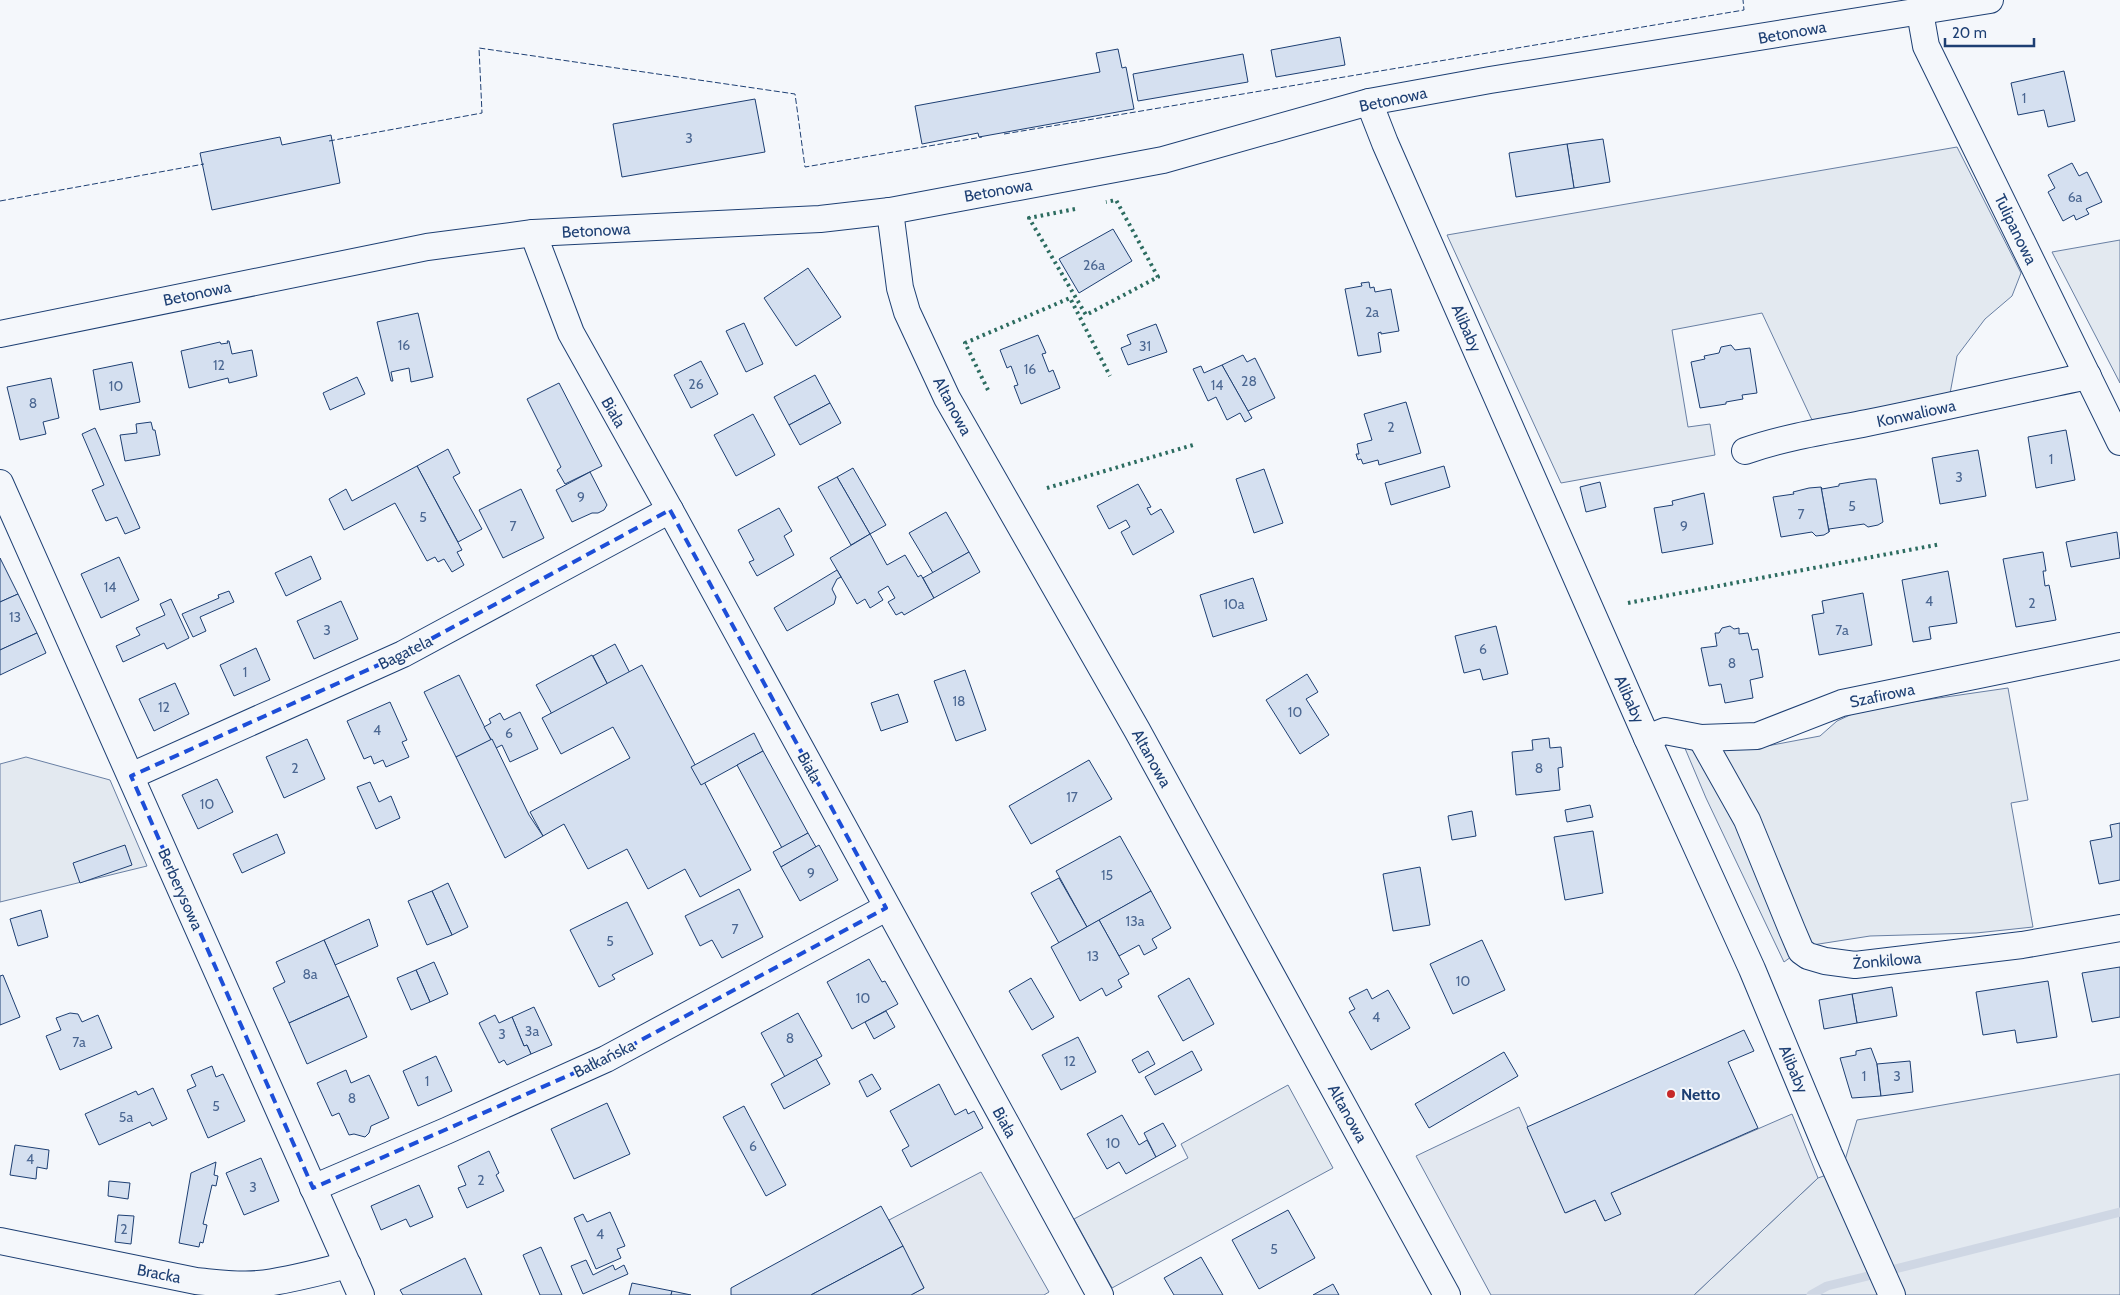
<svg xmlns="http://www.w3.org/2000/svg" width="2120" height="1295" font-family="Cabin,sans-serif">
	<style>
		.green { fill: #e3e9f0; stroke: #687fa3 }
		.parking { fill: #e3e8f0; stroke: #687fa3 }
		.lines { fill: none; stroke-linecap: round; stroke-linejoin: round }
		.stream { stroke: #cfd7e4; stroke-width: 9 }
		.building { fill: #d5e0f0; stroke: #1d3f73 }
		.minor-casing { stroke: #1d3f73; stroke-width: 28 }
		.minor { stroke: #f4f7fb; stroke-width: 26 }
		.hedge { stroke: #2c6c60; stroke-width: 4; stroke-dasharray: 2.5 4; stroke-linecap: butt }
		.fence { stroke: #1d3f73; stroke-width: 1; stroke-dasharray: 6 2.5; stroke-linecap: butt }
		.marked { fill: none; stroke: #1d4ed8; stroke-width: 4; stroke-dasharray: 10 6; stroke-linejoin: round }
		.poi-dot { fill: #c62828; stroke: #f4f7fb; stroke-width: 2 }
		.labels { text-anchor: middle; stroke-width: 4; stroke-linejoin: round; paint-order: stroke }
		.number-label { font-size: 14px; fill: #4b6792 }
		.street-label { font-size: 16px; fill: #1d3f73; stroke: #f4f7fb }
		.poi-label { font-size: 16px; font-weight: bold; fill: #1d3f73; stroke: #f4f7fb; text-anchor: start }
	</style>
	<rect width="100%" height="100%" fill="#f4f7fb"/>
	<!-- green -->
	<g class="green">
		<polygon points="1957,147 2021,273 2012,296 1985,319 1957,356 1949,399 1817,425 1811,418 1762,313 1672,330 1688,427 1710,424 1715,455 1561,483 1447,235"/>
		<polygon points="2120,240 2120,383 2052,252"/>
		<polygon points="2008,688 2028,800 2011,803 2033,927 1976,933 1870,936 1806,946 1784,962 1706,798 1684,746 1767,746 1820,736 1837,721 1863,709"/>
		<polygon points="26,757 110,780 147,866 0,902 0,764"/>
		<polygon points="2120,1074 2120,1295 1902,1295 1845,1160 1857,1120"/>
		<polygon points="1288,1085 1333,1168 1112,1288 1074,1219 1188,1158 1181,1144"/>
		<polygon points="1829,1174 1884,1295 1694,1295 1818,1178"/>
	</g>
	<!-- parking -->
	<g class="parking">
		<polygon points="1519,1107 1566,1213 1595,1200 1605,1221 1611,1193 1792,1114 1818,1178 1694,1295 1491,1295 1416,1156"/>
		<polygon points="981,1172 1049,1292 1044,1295 911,1295 924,1288 889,1220"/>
	</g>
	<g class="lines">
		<!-- stream -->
		<g class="stream">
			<polyline points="1891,1270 2120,1212"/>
			<polyline points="1811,1295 1827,1286 1868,1276"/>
		</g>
	</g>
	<!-- building -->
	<g class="building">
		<polygon points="1340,37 1345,65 1276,77 1271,50"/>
		<polygon points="1118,49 1122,68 1126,67 1134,109 979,137 978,133 922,144 915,106 1100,72 1096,53"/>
		<polygon points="1243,54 1248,82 1138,101 1133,74"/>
		<polygon points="2064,71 2075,121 2048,127 2044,110 2018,115 2011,83"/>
		<polygon points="755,99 765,152 622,177 613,124"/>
		<polygon points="331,135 340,183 212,210 200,153 280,137 282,145"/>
		<polygon points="1603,139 1610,182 1574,188 1567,144"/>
		<polygon points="1567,144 1574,188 1516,197 1509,153"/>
		<polygon points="2072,163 2079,176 2087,172 2102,202 2086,209 2089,214 2076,220 2074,215 2063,221 2048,192 2055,188 2048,175"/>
		<polygon points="1113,229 1132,261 1079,293 1059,259"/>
		<polygon points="808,268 841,317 796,346 764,298"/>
		<polygon points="1369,282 1370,288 1374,287 1375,292 1391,289 1399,331 1381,334 1381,332 1378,333 1381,352 1358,356 1345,289 1362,286 1361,283"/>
		<polygon points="418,313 433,377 411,382 409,368 391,372 393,381 391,381 377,322"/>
		<polygon points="744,323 763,364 746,372 726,331"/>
		<polygon points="1156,324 1167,352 1128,365 1121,348 1131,344 1127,335"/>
		<polygon points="1038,335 1046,353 1042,354 1049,372 1053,370 1060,388 1021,404 1014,386 1018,385 1011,366 1007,368 1000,350"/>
		<polygon points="227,341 229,341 232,354 252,350 257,376 229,383 228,378 189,388 181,351 220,342 221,344 228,343"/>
		<polygon points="1731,345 1735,350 1750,348 1757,393 1742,395 1743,399 1726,402 1726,404 1700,408 1691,362 1705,359 1704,356 1719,353 1721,347"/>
		<polygon points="1243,355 1247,362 1255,358 1275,398 1248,411 1222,365"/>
		<polygon points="701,361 718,394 691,408 674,375"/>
		<polygon points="132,362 140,402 100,410 93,370"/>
		<polygon points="1222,365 1252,418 1245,422 1240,413 1227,420 1216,397 1208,401 1193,369 1201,366 1204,373"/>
		<polygon points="815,375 830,403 789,425 774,397"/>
		<polygon points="357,377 365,394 330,410 323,393"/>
		<polygon points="51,378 59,418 43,422 46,434 20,440 7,387"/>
		<polygon points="559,383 602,466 565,484 557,470 561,467 527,399"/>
		<polygon points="1406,402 1421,453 1379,465 1378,460 1363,464 1361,459 1358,460 1356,454 1359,454 1357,444 1372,440 1364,414"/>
		<polygon points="830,403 841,423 800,445 789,425"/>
		<polygon points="753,414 775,455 736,476 714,435"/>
		<polygon points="151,422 153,430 155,430 160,455 125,461 120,435 137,433 136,424"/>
		<polygon points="95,428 140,528 125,534 117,517 106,521 92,490 104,485 82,434"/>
		<polygon points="2066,430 2075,480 2036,488 2028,437"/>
		<polygon points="448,449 460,473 453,477 482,529 458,542 417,466"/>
		<polygon points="1978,450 1986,496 1940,504 1932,458"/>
		<polygon points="417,466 462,550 457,552 464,565 452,572 444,559 438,562 435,557 427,561 395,503 344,530 329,499 346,489 352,501"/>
		<polygon points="1444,466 1450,487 1391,505 1385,483"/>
		<polygon points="853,468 886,525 870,534 837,477"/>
		<polygon points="1264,469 1283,523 1254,533 1236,479"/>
		<polygon points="590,472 607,505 604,510 598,513 592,513 572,522 556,490"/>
		<polygon points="837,477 870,534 851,545 818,487"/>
		<polygon points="1869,479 1876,479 1883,522 1878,525 1868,527 1864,524 1829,529 1829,532 1821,487 1822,489 1839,486 1839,484"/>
		<polygon points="1600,482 1606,507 1586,512 1580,487"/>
		<polygon points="1138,484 1151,507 1147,508 1151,515 1161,509 1174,532 1133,555 1121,532 1130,527 1126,520 1109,529 1097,506"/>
		<polygon points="1821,487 1829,532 1824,535 1816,536 1812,532 1781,537 1773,497 1794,494 1793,492 1809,488"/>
		<polygon points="521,489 544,538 503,558 479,510"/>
		<polygon points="1704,493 1713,544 1662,553 1654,508 1673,505 1672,501"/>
		<polygon points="779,508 792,531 784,536 794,555 757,576 749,562 754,560 738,530"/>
		<polygon points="946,512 969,552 933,573 909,533"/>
		<polygon points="2117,532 2120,558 2071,567 2066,542"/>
		<polygon points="870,534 887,565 905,555 918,577 921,575 934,598 904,615 902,612 896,615 888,602 895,598 888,586 878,592 883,600 870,608 865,599 857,604 830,558"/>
		<polygon points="969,552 980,572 934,598 923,578"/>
		<polygon points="2043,552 2046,571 2043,571 2045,586 2049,585 2056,620 2016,627 2003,559"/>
		<polygon points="311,556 321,579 286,596 275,573"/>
		<polygon points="119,557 139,600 101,618 81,574"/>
		<polygon points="0,558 18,594 0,602"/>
		<polygon points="837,570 841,577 837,579 832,589 836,597 834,604 787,631 774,608"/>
		<polygon points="1948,571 1957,623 1929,627 1931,639 1913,642 1902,580"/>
		<polygon points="1253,578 1267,620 1213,637 1200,595"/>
		<polygon points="229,591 234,602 200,617 206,631 193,637 182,614 219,598 218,595"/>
		<polygon points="1863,593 1872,645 1819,655 1812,615 1824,613 1822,601"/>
		<polygon points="18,594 37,633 0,650 0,602"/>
		<polygon points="171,599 189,638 167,649 164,643 123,662 116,646 140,635 136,628 165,615 160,604"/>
		<polygon points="341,601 358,639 314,659 297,621"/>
		<polygon points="1496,626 1508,674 1483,680 1480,669 1464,673 1455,636"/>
		<polygon points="1730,626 1734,629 1739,628 1739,634 1748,633 1752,650 1758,649 1763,677 1750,680 1753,698 1725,703 1721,684 1709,686 1701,648 1717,646 1715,633 1719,633 1722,628"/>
		<polygon points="37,633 46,653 0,675 0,650"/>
		<polygon points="615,644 631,675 609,687 593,656"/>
		<polygon points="256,648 270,680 234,696 220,665"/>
		<polygon points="592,655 609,687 553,716 536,685"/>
		<polygon points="642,665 751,870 700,897 685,869 648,889 627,849 588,869 564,824 543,836 530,812 630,758 613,727 561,754 542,718"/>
		<polygon points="965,670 986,730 956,741 934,681"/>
		<polygon points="1307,674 1318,692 1306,699 1329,735 1300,754 1266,700"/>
		<polygon points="459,675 491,740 456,757 424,692"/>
		<polygon points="175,683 189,714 154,731 139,699"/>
		<polygon points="898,694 908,722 881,731 871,703"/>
		<polygon points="390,702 407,740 402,742 409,757 386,767 383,760 374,764 371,756 364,759 347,721"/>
		<polygon points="520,712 538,749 510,762 502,745 496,748 484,727 491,723 489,719 500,713 504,720"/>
		<polygon points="754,733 763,751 701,785 691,767"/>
		<polygon points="1549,738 1550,748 1561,747 1563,767 1558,768 1560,790 1516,795 1512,752 1533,750 1532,740"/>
		<polygon points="307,739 325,779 284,798 266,757"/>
		<polygon points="492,739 529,815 543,836 505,858 456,757"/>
		<polygon points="763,751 808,833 782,848 737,765"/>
		<polygon points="1089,760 1112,799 1031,844 1009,806"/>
		<polygon points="217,779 233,812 198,829 182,795"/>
		<polygon points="370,782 379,802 391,796 400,818 376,829 357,787"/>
		<polygon points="1590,805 1593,817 1567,822 1565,810"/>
		<polygon points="1472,811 1476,836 1452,840 1448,816"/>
		<polygon points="2120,823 2120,880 2099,884 2090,841 2112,837 2110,825"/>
		<polygon points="1593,831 1603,893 1565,900 1554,837"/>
		<polygon points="808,833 816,847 781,867 773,852"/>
		<polygon points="277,834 285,853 242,873 233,854"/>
		<polygon points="1120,836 1151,891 1087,927 1056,871"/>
		<polygon points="125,845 132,865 80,883 73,863"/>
		<polygon points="819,845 838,880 800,901 781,867"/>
		<polygon points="1420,867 1430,925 1393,931 1383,874"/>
		<polygon points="1059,878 1087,927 1059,943 1031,893"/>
		<polygon points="448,883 468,927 452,935 432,891"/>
		<polygon points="739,889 763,937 722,958 712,940 700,946 685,916"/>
		<polygon points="432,891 452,935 427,945 408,901"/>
		<polygon points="1151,891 1171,928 1152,939 1157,948 1144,955 1139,945 1119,956 1099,920"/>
		<polygon points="627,902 653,954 612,975 615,979 599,987 570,930"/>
		<polygon points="41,910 48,937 18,946 10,919"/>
		<polygon points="369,919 378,946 335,965 324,940"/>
		<polygon points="1099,920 1129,974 1118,980 1122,987 1106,996 1102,988 1080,1001 1051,947"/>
		<polygon points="324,940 349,996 289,1023 273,988 285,982 276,962"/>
		<polygon points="1482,940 1505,990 1453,1014 1430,964"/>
		<polygon points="869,959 882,982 885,981 898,1004 852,1029 827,982"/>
		<polygon points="434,962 448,994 430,1002 416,970"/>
		<polygon points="2120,967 2120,1017 2092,1022 2082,973"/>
		<polygon points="416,970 430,1002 411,1010 397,978"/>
		<polygon points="3,975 20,1017 0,1025 0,976"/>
		<polygon points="1031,978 1054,1017 1032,1030 1009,991"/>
		<polygon points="1189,978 1214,1024 1183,1041 1158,996"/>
		<polygon points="2048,981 2057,1037 2017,1043 2015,1030 1983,1035 1976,992"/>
		<polygon points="1892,987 1897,1016 1857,1023 1852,994"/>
		<polygon points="1367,989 1372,999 1388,990 1410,1028 1371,1050 1349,1012 1355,1009 1349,998"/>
		<polygon points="1852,994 1857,1023 1824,1029 1819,1000"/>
		<polygon points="349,996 367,1037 307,1064 289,1023"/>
		<polygon points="534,1007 552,1045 531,1054 527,1045 524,1046 512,1017"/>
		<polygon points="886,1011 895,1027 874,1039 865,1022"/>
		<polygon points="70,1013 78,1014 82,1022 98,1015 112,1048 60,1070 46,1036 61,1030 56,1018"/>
		<polygon points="798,1013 822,1056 785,1077 761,1033"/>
		<polygon points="495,1015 499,1023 512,1017 524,1046 527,1045 531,1054 507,1065 504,1060 499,1063 479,1023"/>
		<polygon points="1744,1030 1754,1051 1728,1062 1758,1128 1611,1193 1621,1214 1605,1221 1595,1200 1565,1213 1527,1127"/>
		<polygon points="1078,1037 1096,1072 1061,1090 1042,1055"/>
		<polygon points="1871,1048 1877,1064 1881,1096 1852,1098 1840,1058 1856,1055 1856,1051"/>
		<polygon points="1148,1051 1155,1064 1139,1073 1132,1060"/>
		<polygon points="1192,1051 1202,1070 1155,1095 1145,1077"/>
		<polygon points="1504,1052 1518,1076 1429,1128 1415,1104"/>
		<polygon points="436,1056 452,1091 418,1106 403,1071"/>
		<polygon points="816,1059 830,1084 784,1109 771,1084"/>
		<polygon points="1910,1061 1913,1092 1881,1096 1877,1064"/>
		<polygon points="212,1066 216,1077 223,1074 245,1121 208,1138 187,1090 196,1086 191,1075"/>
		<polygon points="346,1070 351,1083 369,1075 389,1118 371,1126 369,1133 365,1137 354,1134 349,1135 339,1113 332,1116 317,1083"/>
		<polygon points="872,1074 881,1089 867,1097 859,1081"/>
		<polygon points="939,1084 955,1115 966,1109 968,1114 974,1111 983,1128 911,1167 902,1150 909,1146 890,1111"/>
		<polygon points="153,1088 167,1119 152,1126 150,1122 99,1145 85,1114 136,1091 138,1095"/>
		<polygon points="607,1103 630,1154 574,1179 551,1129"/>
		<polygon points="744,1106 786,1185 766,1196 723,1117"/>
		<polygon points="1122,1115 1139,1145 1147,1140 1156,1157 1126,1174 1119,1162 1107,1169 1087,1134"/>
		<polygon points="1163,1123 1176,1146 1156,1157 1144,1133"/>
		<polygon points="15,1145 49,1150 47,1169 37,1167 36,1179 10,1175"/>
		<polygon points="489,1151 499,1173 496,1175 504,1191 467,1208 458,1188 466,1185 458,1166"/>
		<polygon points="261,1158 279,1201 244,1215 226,1173"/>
		<polygon points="216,1162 214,1175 218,1176 216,1186 212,1185 203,1224 207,1225 203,1243 200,1242 199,1247 179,1243 191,1173"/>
		<polygon points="109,1181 130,1183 128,1199 108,1196"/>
		<polygon points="419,1185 433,1217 410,1227 406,1219 381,1230 371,1206"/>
		<polygon points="881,1206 903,1246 811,1295 731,1295 731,1288"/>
		<polygon points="1288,1210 1315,1258 1259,1289 1232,1240"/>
		<polygon points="610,1212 625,1246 617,1249 621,1258 596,1269 574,1218 583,1214 587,1222"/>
		<polygon points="118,1215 134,1216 131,1244 115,1242"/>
		<polygon points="903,1246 924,1288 911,1295 811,1295"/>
		<polygon points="541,1247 562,1295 540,1295 523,1255"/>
		<polygon points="1201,1257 1223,1295 1174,1295 1164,1278"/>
		<polygon points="465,1258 482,1295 403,1295 400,1290"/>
		<polygon points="586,1260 593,1275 613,1265 615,1270 624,1265 628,1274 583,1294 571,1266"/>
		<polygon points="632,1283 672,1291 671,1295 629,1295"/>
		<polygon points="1333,1284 1339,1295 1313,1295"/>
		<polygon points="672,1291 691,1295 671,1295"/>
	</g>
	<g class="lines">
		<!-- minor casing -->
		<g class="minor-casing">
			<g id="minor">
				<polyline points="1920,12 1926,46 2120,442"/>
				<polyline points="1369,102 1385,143 1647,738 1752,969 1829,1154 1892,1295"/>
				<polyline points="890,211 900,288 907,312 947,398 1137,730 1447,1295"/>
				<polyline points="533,233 571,333 670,510 1100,1295"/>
				<polyline points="0,334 427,247 533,233 820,219 890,211 1163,160 1369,102 1490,80 1990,0"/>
				<path d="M1745,451C1785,437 1826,431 1867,423C1941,408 2015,391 2088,376"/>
				<polyline points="0,483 361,1295"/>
				<polyline points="1647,738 1665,731 1701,738 1757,736 1842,703 2120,646"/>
				<polyline points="1701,738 1747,820 1792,930 1801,951 1808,956 1825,961 1855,965 2022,945 2120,928"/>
				<polyline points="131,776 403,654 670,510"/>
				<polyline points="313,1188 446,1131 606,1059 886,908"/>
				<path d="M0,1241L196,1281C217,1283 237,1286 258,1284C288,1281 319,1272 348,1265"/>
			</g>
		</g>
		<!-- minor -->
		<use href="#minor" class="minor"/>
		<!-- hedge -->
		<g class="hedge">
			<polyline points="1075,209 1029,218 1086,315 1158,277 1116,200 1106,202"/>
			<polyline points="988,390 965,343 1070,298 1110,376"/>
			<polyline points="1047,488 1193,445"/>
			<polyline points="1628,603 1941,544"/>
		</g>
		<!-- fence -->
		<g class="fence">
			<polyline points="1004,134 1744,10 1743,0"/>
			<polyline points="329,141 482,113 479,48 795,94 805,167 982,137"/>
			<polyline points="0,201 204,164"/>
		</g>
	</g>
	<!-- marked area -->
	<path class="marked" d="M670,510L886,908L606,1059L313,1188L131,776L403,654Z"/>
	<!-- markers -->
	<circle class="poi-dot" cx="1671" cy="1094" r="5"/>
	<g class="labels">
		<!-- number labels -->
		<g class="number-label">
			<text x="2024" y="103">1</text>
			<text x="689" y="143">3</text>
			<text x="2075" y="202">6a</text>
			<text x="1094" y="270">26a</text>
			<text x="1372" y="317">2a</text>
			<text x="404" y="350">16</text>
			<text x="1145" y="351">31</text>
			<text x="219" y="370">12</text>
			<text x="1030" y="374">16</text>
			<text x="1249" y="386">28</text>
			<text x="696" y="389">26</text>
			<text x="1217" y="390">14</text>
			<text x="116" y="391">10</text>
			<text x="33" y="408">8</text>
			<text x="1391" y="432">2</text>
			<text x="2051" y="464">1</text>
			<text x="1959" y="482">3</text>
			<text x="581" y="502">9</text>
			<text x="1852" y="511">5</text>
			<text x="1801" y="519">7</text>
			<text x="423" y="522">5</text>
			<text x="513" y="531">7</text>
			<text x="1684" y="531">9</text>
			<text x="110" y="592">14</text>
			<text x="1929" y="606">4</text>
			<text x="2032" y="608">2</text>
			<text x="1234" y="609">10a</text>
			<text x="15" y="622">13</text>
			<text x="327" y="635">3</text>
			<text x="1842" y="635">7a</text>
			<text x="1483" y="654">6</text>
			<text x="1732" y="668">8</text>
			<text x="245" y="677">1</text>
			<text x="959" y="706">18</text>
			<text x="164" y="712">12</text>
			<text x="1295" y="717">10</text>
			<text x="377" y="735">4</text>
			<text x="509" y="738">6</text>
			<text x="295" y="773">2</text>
			<text x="1539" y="773">8</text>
			<text x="1072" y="802">17</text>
			<text x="207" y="809">10</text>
			<text x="811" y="878">9</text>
			<text x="1107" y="880">15</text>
			<text x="1135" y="926">13a</text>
			<text x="735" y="934">7</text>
			<text x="610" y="946">5</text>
			<text x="1093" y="961">13</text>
			<text x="310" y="979">8a</text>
			<text x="1463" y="986">10</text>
			<text x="863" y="1003">10</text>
			<text x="1376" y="1022">4</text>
			<text x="532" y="1036">3a</text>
			<text x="502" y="1039">3</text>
			<text x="790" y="1043">8</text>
			<text x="79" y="1047">7a</text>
			<text x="1070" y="1066">12</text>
			<text x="1864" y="1081">1</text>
			<text x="1897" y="1081">3</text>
			<text x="427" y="1086">1</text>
			<text x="352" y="1103">8</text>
			<text x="216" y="1111">5</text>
			<text x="126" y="1122">5a</text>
			<text x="1113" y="1148">10</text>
			<text x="753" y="1151">6</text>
			<text x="30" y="1164">4</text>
			<text x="481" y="1185">2</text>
			<text x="253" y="1192">3</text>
			<text x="124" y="1234">2</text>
			<text x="600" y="1239">4</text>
			<text x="1274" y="1254">5</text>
		</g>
		<!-- street labels -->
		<g class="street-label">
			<text transform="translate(1792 32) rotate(-10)" y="6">Betonowa</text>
			<text transform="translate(1393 99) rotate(-12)" y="6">Betonowa</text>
			<text transform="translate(998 190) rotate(-10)" y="6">Betonowa</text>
			<text transform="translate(2016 229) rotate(64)" y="6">Tulipanowa</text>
			<text transform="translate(596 230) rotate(-3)" y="6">Betonowa</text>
			<text transform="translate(197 293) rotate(-12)" y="6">Betonowa</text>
			<text transform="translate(1467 328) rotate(66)" y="6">Alibaby</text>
			<text transform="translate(953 406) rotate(62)" y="6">Altanowa</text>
			<text transform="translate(614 412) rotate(60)" y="6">Biała</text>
			<text transform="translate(1916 413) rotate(-12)" y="6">Konwaliowa</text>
			<text transform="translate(405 652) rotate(-26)" y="6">Bagatela</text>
			<text transform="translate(1882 695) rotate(-12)" y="6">Szafirowa</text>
			<text transform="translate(1630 699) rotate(66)" y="6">Alibaby</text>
			<text transform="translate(1152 758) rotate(61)" y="6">Altanowa</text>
			<text transform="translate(810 767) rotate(61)" y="6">Biała</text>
			<text transform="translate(181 889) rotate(66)" y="6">Berberysowa</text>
			<text transform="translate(1887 960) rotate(-5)" y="6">Żonkilowa</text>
			<text transform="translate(604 1058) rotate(-26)" y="6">Bałkańska</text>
			<text transform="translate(1794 1069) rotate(67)" y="6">Alibaby</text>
			<text transform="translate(1348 1113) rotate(61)" y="6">Altanowa</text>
			<text transform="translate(1005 1122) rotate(61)" y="6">Biała</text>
			<text transform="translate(159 1273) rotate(11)" y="6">Bracka</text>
		</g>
		<!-- poi labels -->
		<g class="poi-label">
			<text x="1681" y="1100">Netto</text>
		</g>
	</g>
	<!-- scale -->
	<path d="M1945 38v8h89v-8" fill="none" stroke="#1d3f73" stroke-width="2.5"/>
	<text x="1952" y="38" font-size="15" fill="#1d3f73" stroke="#f4f7fb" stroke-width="4" paint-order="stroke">20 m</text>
</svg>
